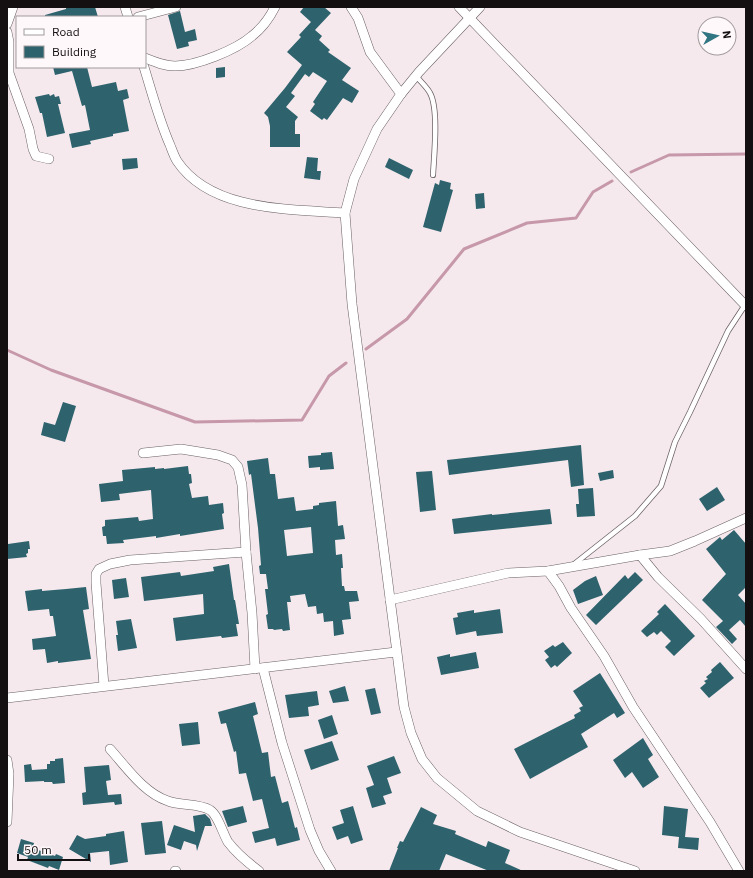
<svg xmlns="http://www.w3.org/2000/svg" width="753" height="878" font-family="'IBM Plex Sans',sans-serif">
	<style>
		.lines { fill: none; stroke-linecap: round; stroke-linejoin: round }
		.stream { stroke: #c698a9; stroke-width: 3 }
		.building { fill: #2e636e; fill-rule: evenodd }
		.service-casing { stroke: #6b6164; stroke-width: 6 }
		.minor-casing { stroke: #6b6164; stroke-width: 10 }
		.service { stroke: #fff; stroke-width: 4.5 }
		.minor { stroke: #fff; stroke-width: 9 }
	</style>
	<rect width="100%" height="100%" fill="#f5e9ed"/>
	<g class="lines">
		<!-- stream -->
		<g class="stream">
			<polyline points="631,172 669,155 746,154"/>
			<polyline points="366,349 407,319 464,249 527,223 576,218 593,192 612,181"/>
			<polyline points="7,350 51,370 195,422 302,420 329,376 346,363"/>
		</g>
	</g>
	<!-- building -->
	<g class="building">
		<polygon points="66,7 95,7 98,17 45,17 45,15 66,9"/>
		<polygon points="304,7 324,7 331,13 315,30 322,36 319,40 330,50 328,52 351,68 342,80 359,91 352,103 343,98 327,120 324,118 322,120 310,111 315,104 313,102 327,81 313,72 309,77 305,74 291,93 295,96 286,107 298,117 295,121 295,134 300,134 300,147 270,147 270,126 268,117 264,113 285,88 302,65 287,52 301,37 299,35 311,22 300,12"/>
		<polygon points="180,11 185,32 195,29 197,40 188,42 189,46 177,49 168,15"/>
		<polygon points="53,67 87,67 92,87 116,82 118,91 127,89 129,98 123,100 129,131 113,134 113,136 90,141 91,144 72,148 69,134 90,130 85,105 82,106 72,71 55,75"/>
		<polygon points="225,67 225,77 216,78 216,68"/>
		<polygon points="49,94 50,96 54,94 55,97 59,96 61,104 58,104 65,133 47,137 42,113 40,113 35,97"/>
		<polygon points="307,157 318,158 317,171 321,171 320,180 304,178"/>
		<polygon points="137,158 138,168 123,170 122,159"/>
		<polygon points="389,158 413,170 409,179 385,167"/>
		<polygon points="440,180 451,183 450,189 453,190 441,232 423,227 435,183 439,185"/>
		<polygon points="484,193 485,208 476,209 475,194"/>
		<polygon points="63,402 76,406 65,442 41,435 44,422 55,425"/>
		<polygon points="581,445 584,485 571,487 568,460 449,475 447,460"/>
		<polygon points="332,452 334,469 320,470 320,467 309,468 308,456 321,455 321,453"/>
		<path d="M268,458L270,474H275L278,499L294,497L296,511L313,509V506L319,505V503L336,501L338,526L343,525L345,539L335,540L336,555L342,554L343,568H341L342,586H344L345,591H357L359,601L349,602L351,619L342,620L344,634L334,636L333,621L324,622L323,613L317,614L316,606L308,607L305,594L290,596L291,602H287L290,630L283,631L282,629L274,630L273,629H268L266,615L268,614L265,589H268L266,574H260L259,566L261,565L258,528L251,474L249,475L247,461ZM311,527L313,553L287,556L284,530Z"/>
		<polygon points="188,466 189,474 191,474 192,483 189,484 192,498 208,496 209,505 223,503 224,513 222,514 224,529 180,536 180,534 156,538 156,536 123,540 124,543 107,544 106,536 103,536 102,527 105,526 105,520 138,517 139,521 153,519 151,490 119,494 120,500 101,502 99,484 123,481 122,470 155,467 155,469 164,468 164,469"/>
		<polygon points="613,470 614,478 600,481 598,473"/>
		<polygon points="432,471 436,510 420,512 416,472"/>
		<polygon points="717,487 725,500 707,511 699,499"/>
		<polygon points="593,488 595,516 577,517 576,504 579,504 578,489"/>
		<polygon points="550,509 552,524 454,534 452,519 492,514 492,515"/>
		<polygon points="734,530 746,544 746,587 738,595 746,604 746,627 740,620 729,630 737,639 732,644 716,627 723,621 702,600 726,574 706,549 720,537 722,540"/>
		<polygon points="29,541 30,549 28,549 28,553 26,554 27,557 7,559 8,544"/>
		<polygon points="229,564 234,600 235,600 239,624 236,624 238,636 222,638 221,636 176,641 173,618 204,614 203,594 144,601 141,577 180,572 181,576 214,571 213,567"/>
		<polygon points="635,572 643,580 596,625 586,615 625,575 628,579"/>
		<polygon points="596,576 603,595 578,604 573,590 585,581"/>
		<polygon points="126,578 129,597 114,599 112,580"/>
		<polygon points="86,587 89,609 83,610 91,659 58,663 58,661 47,663 45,649 33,650 32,639 56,636 53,616 50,616 49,609 28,611 25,591 42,589 42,591 66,589"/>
		<polygon points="665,604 695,636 674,656 665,647 671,641 661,631 657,635 654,632 647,637 641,631 659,614 657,612"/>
		<polygon points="500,609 503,633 477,636 476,631 456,635 453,618 458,617 457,613 474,610 474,613"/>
		<polygon points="131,619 137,648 118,651 116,635 118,635 116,621"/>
		<polygon points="563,642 572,653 557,667 555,665 551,668 545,660 549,657 544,651 553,645 555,647"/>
		<polygon points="476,652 479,668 441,675 437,657 450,654 450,657"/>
		<polygon points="720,662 734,678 709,698 700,688 706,683 704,681 708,679 706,677 712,672 711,670"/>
		<polygon points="600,673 625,713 617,718 614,713 581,734 588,747 530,779 514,749 575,718 574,715 581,711 579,708 583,706 573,691"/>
		<polygon points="345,686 349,701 333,703 329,691"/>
		<polygon points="375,688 381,713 371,715 365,690"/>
		<polygon points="317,691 319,705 308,707 309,716 289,718 285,695"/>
		<polygon points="255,702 258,714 253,716 262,753 268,752 271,777 275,776 282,803 288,801 295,828 297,827 300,840 277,846 275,838 255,843 252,832 269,828 262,799 253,801 246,773 239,774 236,751 234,752 226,723 221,724 218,712"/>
		<polygon points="332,715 338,734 324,739 318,720"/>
		<polygon points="198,722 200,744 182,746 179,724"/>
		<polygon points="643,738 653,755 648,759 659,777 643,788 632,772 625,778 613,760"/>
		<polygon points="332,741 339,760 311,770 304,750"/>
		<polygon points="394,756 401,773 387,778 392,793 383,796 386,804 372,808 366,788 374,785 367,766"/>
		<polygon points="63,758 65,783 53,784 52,782 44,782 44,781 25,782 24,765 31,764 32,770 47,769 47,764 50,764 50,761 55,761 55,759"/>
		<polygon points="109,765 111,780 106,781 108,795 121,794 122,804 115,805 114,802 83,805 82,793 86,792 84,767"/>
		<polygon points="243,806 247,822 228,827 222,811"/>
		<polygon points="353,806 363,840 351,844 348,836 337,840 332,827 344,823 340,810"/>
		<polygon points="664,806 688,809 685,837 699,838 698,850 678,848 679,837 662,835"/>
		<polygon points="421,807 437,815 433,824 456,831 455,834 486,847 488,841 510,850 505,863 523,871 489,871 446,854 439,871 389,871 398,848 397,848 400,841 403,842"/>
		<polygon points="205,814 210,819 212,826 205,826 197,851 196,845 184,841 181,850 167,845 174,825 195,832 193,816"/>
		<polygon points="162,821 166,853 145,855 141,823"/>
		<polygon points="124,831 128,862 110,865 109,851 90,853 91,862 69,849 77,835 85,839 106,836 106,834"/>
		<polygon points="21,839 34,843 33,848 55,856 56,854 63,857 59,870 49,866 48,868 27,860 28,857 17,853"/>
	</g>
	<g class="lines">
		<!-- service casing -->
		<g class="service-casing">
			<g id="service">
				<path d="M416,76C421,82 427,87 430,93C439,109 434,156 433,175"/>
				<polyline points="573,565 635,516 661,486 675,442 690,412 728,331 745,305"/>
			</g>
		</g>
		<!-- minor casing -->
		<g class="minor-casing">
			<g id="minor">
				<polyline points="125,7 128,17"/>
				<polyline points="351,7 358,18 370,52 401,94"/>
				<polyline points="459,7 746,306"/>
				<polyline points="480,7 419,72 401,94 377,129 354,179 345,213 352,304 404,707 411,733 422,759 437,778 477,811 520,832 635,871"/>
				<polyline points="138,17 176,7"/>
				<polyline points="7,24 13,7"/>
				<polyline points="7,32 9,42 9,73 29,129 33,149 36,156 49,159"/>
				<path d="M145,58C155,62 164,66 175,66C196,66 236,50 252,36C261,29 270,17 275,7"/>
				<path d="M144,67C152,93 159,120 170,145C172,150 174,156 177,161C211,212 291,209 345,213"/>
				<polyline points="143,453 181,449 218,455 232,460 238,467 242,485 246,552 252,613 255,669"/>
				<polyline points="640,555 670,551 695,541 746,518"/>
				<polyline points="548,571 559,586 571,608 604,656 633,707 710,822 739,871"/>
				<polyline points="390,600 508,573 548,571 640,555 658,577 701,619 746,669"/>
				<polyline points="263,668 282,743 310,830 319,851 331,871"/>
				<polyline points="104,686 96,583 96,574 99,569 110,564 130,560 246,552"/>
				<polyline points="7,698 396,652"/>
				<path d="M110,749C127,768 144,793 168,801C181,806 198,803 210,810C218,815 223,834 228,842C237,854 247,862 259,871"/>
				<polyline points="7,760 9,774 7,822"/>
				<polyline points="175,871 176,871"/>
			</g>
		</g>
		<!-- service -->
		<use href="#service" class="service"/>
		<!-- minor -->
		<use href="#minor" class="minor"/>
	</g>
	<!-- border -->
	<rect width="753" height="878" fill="none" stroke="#141012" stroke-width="16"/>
	<!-- legend -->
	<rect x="16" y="16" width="130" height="52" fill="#fff8fa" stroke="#a19b9d"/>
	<rect x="24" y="29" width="20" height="6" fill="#ffffff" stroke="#a19b9d"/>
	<text x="52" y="36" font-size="12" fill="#141012">Road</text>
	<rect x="24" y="46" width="20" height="12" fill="#2e636e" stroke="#a19b9d"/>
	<text x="52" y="56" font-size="12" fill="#141012">Building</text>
	<!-- north arrow -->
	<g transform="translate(717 36) rotate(82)"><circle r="19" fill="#fff8fa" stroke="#a19b9d"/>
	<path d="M0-3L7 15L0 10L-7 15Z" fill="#2f7582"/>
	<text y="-6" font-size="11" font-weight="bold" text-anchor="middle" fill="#141012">N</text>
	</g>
	<!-- scale -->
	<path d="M18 854v6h71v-6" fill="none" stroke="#141012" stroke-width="2"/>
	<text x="24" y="854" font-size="12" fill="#141012" stroke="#fff8fa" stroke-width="3" paint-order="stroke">50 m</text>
</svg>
